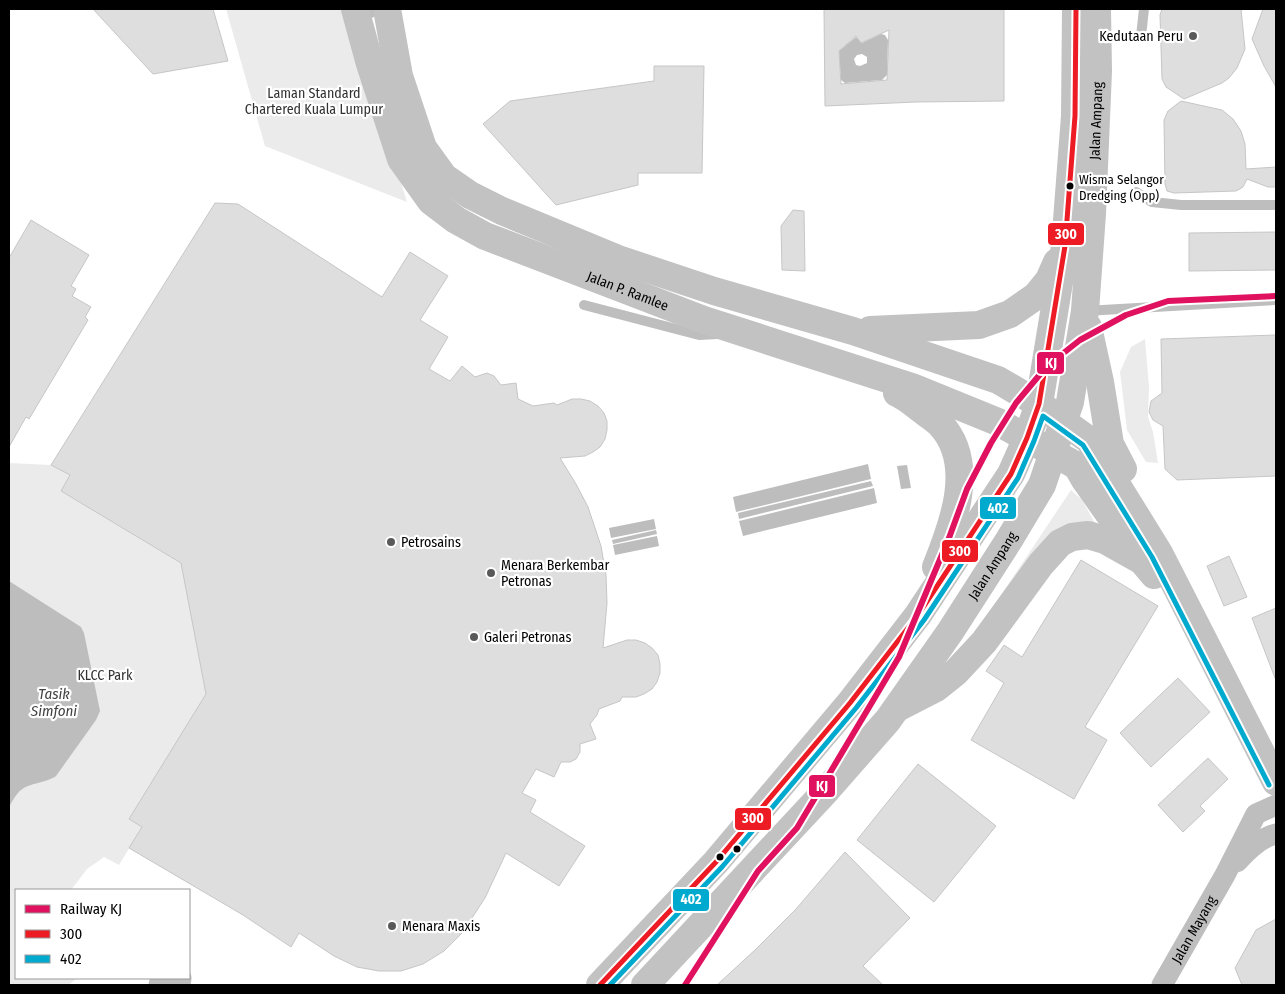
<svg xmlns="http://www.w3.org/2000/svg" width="1285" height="994" font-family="'Fira Sans Condensed',sans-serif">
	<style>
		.green { fill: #ebebeb }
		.water { fill: #bdbdbd; fill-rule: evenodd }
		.building { fill: #dedede; stroke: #c6c6c6; fill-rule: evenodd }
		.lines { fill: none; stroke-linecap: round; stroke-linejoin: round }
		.lane { stroke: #bebebe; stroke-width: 10 }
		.street { stroke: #bebebe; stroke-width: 21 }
		.secondary { stroke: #c2c2c2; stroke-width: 28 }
		.bus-1-casing { stroke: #fff; stroke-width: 9 }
		.bus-2-casing { stroke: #fff; stroke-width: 9 }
		.bus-1 { stroke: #ed1b24; stroke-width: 5 }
		.bus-2 { stroke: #00a9ce; stroke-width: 5 }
		.rail-1-casing { stroke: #fff; stroke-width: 10 }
		.rail-1 { stroke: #e0115f; stroke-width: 6 }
		.poi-dot { fill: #595959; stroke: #fff; stroke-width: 2 }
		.bus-dot { fill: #000; stroke: #fff; stroke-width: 2 }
		.labels { text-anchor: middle; stroke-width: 4.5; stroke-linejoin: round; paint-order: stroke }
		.bus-label { font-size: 13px; fill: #000; stroke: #fff; text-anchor: start }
		.poi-label { font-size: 14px; fill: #000; stroke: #fff; text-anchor: start }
		.park-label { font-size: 14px; fill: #313131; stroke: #fff }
		.street-label { font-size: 14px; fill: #000; stroke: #fff }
		.water-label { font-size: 15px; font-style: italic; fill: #424242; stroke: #fff }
		.line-badge { stroke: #fff; stroke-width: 2 }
		.badge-label { font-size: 14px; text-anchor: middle; font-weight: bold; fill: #fff }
	</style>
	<rect width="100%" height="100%" fill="#fff"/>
	<!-- green -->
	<g class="green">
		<polygon points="226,9 348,9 407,202 265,146"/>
		<polygon points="1145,339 1149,387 1148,417 1153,432 1158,463 1146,462 1127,430 1120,372 1131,347"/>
		<polygon points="9,463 51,465 70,475 61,491 181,563 206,694 142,827 119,865 104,857 87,869 71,890 16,890 16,978 77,978 68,985 9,985"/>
		<polygon points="1071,490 1082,500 1096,525 971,640"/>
	</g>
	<!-- water -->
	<g class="water">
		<path d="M881,34L885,35L888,40L887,75L882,80L845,83L841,80L839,51L856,37L862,43ZM862,54L867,57V63L860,66L856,65L854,59L857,55Z"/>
		<polygon points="868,464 871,479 736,512 733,497"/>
		<polygon points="907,465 911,488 901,489 897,466"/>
		<polygon points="871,481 873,486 739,519 738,513"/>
		<polygon points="874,488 877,503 743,536 739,521"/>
		<polygon points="654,519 656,529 611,538 609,528"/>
		<polygon points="656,530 657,534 613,544 612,540"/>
		<polygon points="657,536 659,546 615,555 613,545"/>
		<path d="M9,581L81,627L84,633L100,711L96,720L56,776C45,784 27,782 18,793C14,797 12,802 9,807Z"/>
	</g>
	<!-- building -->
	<g class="building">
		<polygon points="93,9 213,9 228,61 153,74"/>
		<path d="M824,9H1004V101L916,102L825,106ZM889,30L887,80L841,84L839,51L856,36L861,43Z"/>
		<polygon points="1162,9 1241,9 1245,49 1237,68 1229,78 1222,83 1184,99 1166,87 1162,79 1160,15"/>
		<polygon points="1263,9 1276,9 1276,87 1264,66 1252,39"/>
		<polygon points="654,66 704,66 702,173 638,173 638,185 556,205 483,124 510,101 654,81"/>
		<polygon points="1181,101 1222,110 1233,119 1241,131 1245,144 1246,169 1276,167 1276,187 1268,187 1247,179 1243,187 1236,191 1174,193 1167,191 1165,184 1164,120 1168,111"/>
		<polygon points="215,203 238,204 382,297 410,252 448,276 420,320 448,337 429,369 450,381 462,366 475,377 487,373 494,376 501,385 516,383 518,399 533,406 554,403 557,405 572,399 581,399 590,401 598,406 604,413 607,421 607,430 605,439 600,447 593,452 585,456 560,458 576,484 588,507 601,546 606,575 607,603 603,648 627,640 636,640 645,643 652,648 658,655 660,664 660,673 657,682 652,689 644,694 636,697 622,697 620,701 599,709 597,715 590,724 596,739 580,744 580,752 576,759 570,762 561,762 554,777 536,769 522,793 536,800 530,812 585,846 559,886 506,853 485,898 462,933 444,951 423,964 401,971 379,971 357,967 334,956 299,933 291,947 243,915 129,848 142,827 129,819 206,694 181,563 61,491 70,475 51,465"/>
		<polygon points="793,210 804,211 805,271 782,270 781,226"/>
		<polygon points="31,220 89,255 71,286 76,289 72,296 91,307 85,317 88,320 29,419 26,417 9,447 9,258"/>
		<polygon points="1276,232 1276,270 1189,271 1189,233"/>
		<polygon points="1276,335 1276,476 1177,480 1165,469 1163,426 1153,420 1149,412 1151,401 1162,393 1161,339"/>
		<polygon points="1229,556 1247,597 1224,606 1207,566"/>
		<polygon points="1081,560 1158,606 1085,727 1107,740 1074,799 971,740 1004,683 986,671 1004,645 1022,657"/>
		<polygon points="1276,608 1276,678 1275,678 1252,618"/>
		<polygon points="1178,678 1210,712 1151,767 1120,733"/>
		<polygon points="1208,758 1228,779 1200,806 1205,811 1183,832 1158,805"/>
		<polygon points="918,764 996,826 934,902 857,840"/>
		<polygon points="845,852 910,918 863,966 883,985 717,985 756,949 796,909"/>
		<polygon points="1276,919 1276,985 1242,985 1235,968 1256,930"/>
	</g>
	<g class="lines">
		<!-- lane -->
		<g class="lane">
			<polyline points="371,9 371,13"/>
			<polyline points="1141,36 1144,9"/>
			<polyline points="1136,192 1152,202 1181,205 1276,205"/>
			<polyline points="584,305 699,335 717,334"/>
			<polyline points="1085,311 1276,300"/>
		</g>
		<!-- street -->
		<g class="street">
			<path d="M1237,862C1247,851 1261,837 1276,834"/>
			<polyline points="159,985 161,978"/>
			<polyline points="180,985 181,978"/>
			<path id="s1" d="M1162,985L1225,875L1256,814L1276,805"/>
		</g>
		<!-- secondary -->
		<g class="secondary">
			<path id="s2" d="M355,9L370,64L401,159L431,201L456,220L485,236L704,320L912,387L998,422L1077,466L1085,480L1143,562L1154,575"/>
			<polyline points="387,9 399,76 423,148 444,177 470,195 502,211 618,259 714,291 853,331 998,380 1039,404 1089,440 1159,553 1276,782"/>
			<polyline points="1088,327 1100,382 1110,444 1123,469"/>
			<polyline points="870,330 979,325 1010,314 1036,296 1049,280 1057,262"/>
			<path d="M897,393C906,397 914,404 922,410C928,415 935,419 940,424C977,463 953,525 936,567"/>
			<polyline points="899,707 936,688 956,672 984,642 1041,564 1060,543 1072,537 1088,535 1105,540 1137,558"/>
			<polyline points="600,985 716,862 850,703 918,615 1011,474 1027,438 1039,404 1065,246 1075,116 1076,9"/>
			<path id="s3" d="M645,985L824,793L888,720L950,632L1009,540L1042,485L1070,402L1085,311L1092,214L1098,71L1097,9"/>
		</g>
		<!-- bus-1 casing -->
		<g class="bus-1-casing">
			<polyline id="bus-1" points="600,985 716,862 850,703 918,615 1011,474 1027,438 1039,404 1065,246 1075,116 1076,9"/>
		</g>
		<!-- bus-2 casing -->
		<g class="bus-2-casing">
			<polyline id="bus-2" points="610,985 722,867 856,708 924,620 1018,478 1034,441 1043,416 1083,445 1152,557 1269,785"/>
		</g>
		<!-- bus-1 -->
		<use href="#bus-1" class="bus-1"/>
		<!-- bus-2 -->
		<use href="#bus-2" class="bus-2"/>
		<!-- rail-1 casing -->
		<g class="rail-1-casing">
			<polyline id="rail-1" points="685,985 758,871 797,828 899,657 949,538 967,489 991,443 1016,403 1047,366 1080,340 1126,315 1168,301 1276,296"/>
		</g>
		<!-- rail-1 -->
		<use href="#rail-1" class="rail-1"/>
	</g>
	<!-- markers -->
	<g class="poi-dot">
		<circle cx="1193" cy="36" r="5"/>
		<circle cx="391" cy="542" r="5"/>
		<circle cx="491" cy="573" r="5"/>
		<circle cx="474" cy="637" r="5"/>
		<circle cx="392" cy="926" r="5"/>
	</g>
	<g class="bus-dot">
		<circle cx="1070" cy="186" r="4.5"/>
		<circle cx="737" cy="849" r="4.5"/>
		<circle cx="720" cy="857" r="4.5"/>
	</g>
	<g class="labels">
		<!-- bus labels -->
		<g class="bus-label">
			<text x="1079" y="184">Wisma Selangor<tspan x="1079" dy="16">Dredging (Opp)</tspan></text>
		</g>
		<!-- poi labels -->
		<g class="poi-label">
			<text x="1183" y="41" text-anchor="end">Kedutaan Peru</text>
			<text x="401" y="547">Petrosains</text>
			<text x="501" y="570">Menara Berkembar<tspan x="501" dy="16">Petronas</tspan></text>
			<text x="484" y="642">Galeri Petronas</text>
			<text x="402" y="931">Menara Maxis</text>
		</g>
		<!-- park labels -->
		<g class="park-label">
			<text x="314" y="98">Laman Standard<tspan x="314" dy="16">Chartered Kuala Lumpur</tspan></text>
			<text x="105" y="680">KLCC Park</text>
		</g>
		<!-- street labels -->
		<g class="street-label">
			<text dy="5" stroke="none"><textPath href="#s3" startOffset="1011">Jalan Ampang</textPath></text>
			<text dy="5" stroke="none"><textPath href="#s2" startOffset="426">Jalan P. Ramlee</textPath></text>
			<text dy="5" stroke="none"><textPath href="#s3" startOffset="546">Jalan Ampang</textPath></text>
			<text dy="5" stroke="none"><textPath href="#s1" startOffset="64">Jalan Mayang</textPath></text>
		</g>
		<!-- water labels -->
		<g class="water-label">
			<text x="54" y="699">Tasik<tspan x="54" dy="17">Simfoni</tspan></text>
		</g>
	</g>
	<g class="line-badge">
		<rect x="1047" y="222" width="38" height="24" rx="5" fill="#ed1b24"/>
		<rect x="1036" y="351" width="29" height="24" rx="5" fill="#e0115f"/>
		<rect x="979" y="496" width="38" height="24" rx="5" fill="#00a9ce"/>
		<rect x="941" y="539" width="38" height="24" rx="5" fill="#ed1b24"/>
		<rect x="808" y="774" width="28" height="24" rx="5" fill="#e0115f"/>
		<rect x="734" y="807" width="38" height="24" rx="5" fill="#ed1b24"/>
		<rect x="672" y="888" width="38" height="24" rx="5" fill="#00a9ce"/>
	</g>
	<g class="badge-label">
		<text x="1066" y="239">300</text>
		<text x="1051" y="368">KJ</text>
		<text x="998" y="513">402</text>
		<text x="960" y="556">300</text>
		<text x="822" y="791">KJ</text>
		<text x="753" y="823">300</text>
		<text x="691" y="904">402</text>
	</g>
	<!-- border -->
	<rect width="1285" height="994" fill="none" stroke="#000000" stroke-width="20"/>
	<!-- legend -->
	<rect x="15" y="889" width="175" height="90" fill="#ffffff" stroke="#999999"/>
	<rect x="25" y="905" width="25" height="8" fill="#e0115f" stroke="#999999"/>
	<text x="60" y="914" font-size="15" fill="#000000">Railway KJ</text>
	<rect x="25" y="930" width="25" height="8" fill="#ed1b24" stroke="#999999"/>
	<text x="60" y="939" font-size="15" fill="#000000">300</text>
	<rect x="25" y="955" width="25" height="8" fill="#00a9ce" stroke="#999999"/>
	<text x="60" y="964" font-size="15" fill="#000000">402</text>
</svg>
